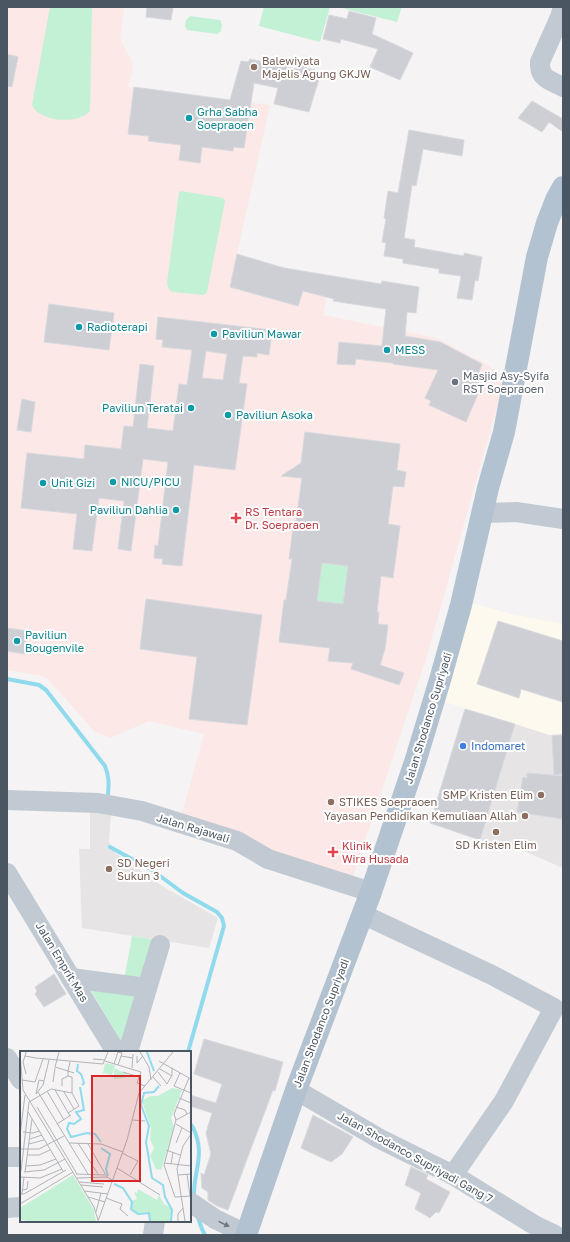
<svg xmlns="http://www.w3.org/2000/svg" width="570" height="1242" font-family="'Golos Text',sans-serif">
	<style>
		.commercial { fill: #fdf9ef }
		.education { fill: #e6e4e5 }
		.medical { fill: #fce8e6 }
		.green { fill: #c3f1d5 }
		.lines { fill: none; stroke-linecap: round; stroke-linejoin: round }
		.stream { stroke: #90daee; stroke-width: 4 }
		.building { fill: #cdcfd5; stroke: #d7d9de; fill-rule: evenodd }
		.minor { stroke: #c1cad2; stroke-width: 20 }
		.major { stroke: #b3c2d1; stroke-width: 22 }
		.oneway { fill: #6e7983 }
		.education-dot { fill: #8d6e63; stroke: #fff; stroke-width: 1.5 }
		.culture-dot { fill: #0f9aa8; stroke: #fff; stroke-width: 1.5 }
		.worship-dot { fill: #6b7280; stroke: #fff; stroke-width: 1.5 }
		.health-dot { fill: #e0444e; stroke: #fff; stroke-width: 1.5 }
		.shop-dot { fill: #3f7fe0; stroke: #fff; stroke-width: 1.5 }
		.labels { text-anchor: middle; stroke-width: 4; stroke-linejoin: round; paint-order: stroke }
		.education-label { font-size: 11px; fill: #785e54; stroke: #fff; text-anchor: start }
		.culture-label { font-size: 11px; fill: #0d838f; stroke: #fff; text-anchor: start }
		.worship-label { font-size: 11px; fill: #5b616d; stroke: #fff; text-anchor: start }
		.health-label { font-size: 11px; fill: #be3a42; stroke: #fff; text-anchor: start }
		.street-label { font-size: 11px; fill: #4a5661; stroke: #fff }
		.shop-label { font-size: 11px; fill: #366cbe; stroke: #fff; text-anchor: start }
		.inset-river { fill: none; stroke: #90daee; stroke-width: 2 }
		.inset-road { fill: none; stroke: #b1b4b9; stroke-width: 1 }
		.view { fill: #d62828; fill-opacity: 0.15; stroke: #d62828; stroke-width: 2 }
		.inset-edge { fill: none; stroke: #4a5661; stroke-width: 2 }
	</style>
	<rect width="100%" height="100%" fill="#f5f3f3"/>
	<!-- commercial -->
	<polygon class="commercial" points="472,603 511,614 563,624 563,734 549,735 442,701"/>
	<!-- education -->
	<g class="education">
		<polygon points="515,724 549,735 563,734 563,868 526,852 480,840"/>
		<polygon points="90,812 111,814 109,842 114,852 162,886 218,918 209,948 82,928 79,849 90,849"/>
	</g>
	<!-- medical -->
	<polygon class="medical" points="7,7 124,7 120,39 133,63 132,73 128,87 270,105 233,272 326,297 323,315 436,338 486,364 505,378 426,659 352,878 268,852 182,814 204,734 149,721 110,738 94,731 48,679 43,676 7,670"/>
	<!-- green -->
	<g class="green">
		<path d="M50,7L92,8L90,111C78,125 39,122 32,105Z"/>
		<polygon points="264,7 330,7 320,42 259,26"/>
		<polygon points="338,7 402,7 397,22"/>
		<polygon points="190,16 220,20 222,25 221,31 217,34 187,30 185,26 186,20"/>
		<path d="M181,191L223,198L225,201L207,292L204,295L173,292C168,290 168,287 167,283L179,192Z"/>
		<polygon points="322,563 348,566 343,604 317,601"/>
		<polygon points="132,936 157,940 144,979 124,980"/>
		<polygon points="89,987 138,992 123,1045"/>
	</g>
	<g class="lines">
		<!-- stream -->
		<g class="stream">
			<path d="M7,679L39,685L46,690L105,766C109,776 109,783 108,794"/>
			<polyline points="110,847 152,870 183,893 217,912 222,918 224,926 188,1052"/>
			<path d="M190,1124C194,1127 194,1130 196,1135C204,1157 193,1175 194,1197"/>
			<polyline points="197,1215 202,1229 205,1235"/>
		</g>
	</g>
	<!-- building -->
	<g class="building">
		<polygon points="147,7 173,7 171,20 146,17"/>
		<polygon points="349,11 376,18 372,34 413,53 400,80 370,67 378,49 341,39 340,43 323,39 329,15 347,19"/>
		<polygon points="7,54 18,57 12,87 7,86"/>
		<polygon points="250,59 296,69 297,65 321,72 309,112 274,104 278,88 254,83 244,148 234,147 233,151 202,147 200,163 179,160 181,145 148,141 149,136 128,134 134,87 230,100 241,61 248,62"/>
		<polygon points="532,101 563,119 563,132 549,122 542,132 518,118"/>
		<polygon points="409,130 464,140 462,156 423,149 416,186 412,185 404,238 415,240 414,247 464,256 464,253 482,257 478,281 475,280 472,300 457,298 461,276 439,273 439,269 403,263 403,259 384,256 386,243 382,242 386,219 384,218 388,191 398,193"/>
		<polygon points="237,254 284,268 381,284 382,281 419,287 416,313 407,312 405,336 440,342 482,364 478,375 481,378 476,387 480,389 466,422 429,405 431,401 425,398 438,370 393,364 393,363 356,359 355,365 337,364 339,342 382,346 386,309 333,301 334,299 303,291 298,306 230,287"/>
		<polygon points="49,304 114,313 109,350 44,342"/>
		<path d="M158,317L272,330L269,355L257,353V357L243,356L239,383L247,384L235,470L194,465L182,566L162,564L163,559L154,558L155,545L158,546L168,462L143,459L131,551L118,549L124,501L99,498L92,551L73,549L77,514L21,508L27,453L84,459L85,445L121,449L124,426L133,427L140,364L154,366L147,428L173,431L179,384L187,385L192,350L162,347L163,340L156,339ZM206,351L227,354L223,380L202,378Z"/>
		<polygon points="22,399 35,402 31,432 17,430"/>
		<path d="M305,432L400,444L397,470L406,472L404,487L393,486L388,524L400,526L393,578L381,576L377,612H379L378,624L388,625L385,649L380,665L404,673L399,685L351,669L353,663L328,661L330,648L279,642L284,600H286L292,559H289L294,521H296L302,478L281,476L301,463ZM322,563L348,566L343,604L317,601Z"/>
		<polygon points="146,599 262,615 247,725 189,719 197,657 140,649"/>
		<polygon points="498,621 563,641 563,702 521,689 519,698 477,684"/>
		<polygon points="7,628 28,631 25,654 7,651"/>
		<polygon points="465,709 515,724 480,840 430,823"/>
		<polygon points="563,735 563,774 554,775 552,736"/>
		<polygon points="527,773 563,776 563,819 517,812 523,777 527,778"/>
		<polygon points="54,974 66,994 44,1007 35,994 37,991 35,987"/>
		<polygon points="204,1039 283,1062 275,1091 273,1090 228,1210 217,1206 208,1200 208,1192 202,1188 201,1173 204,1175 211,1154 206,1133 212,1113 190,1106 190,1095 216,1103 222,1084 194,1074"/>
		<polygon points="313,1115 353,1137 342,1154 331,1162 301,1148"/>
		<polygon points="411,1167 428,1175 426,1179 450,1192 439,1213 436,1212 430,1218 415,1209 421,1193 405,1185"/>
	</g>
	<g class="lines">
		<!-- minor -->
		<g class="minor">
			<path d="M563,7L560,17L540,62C539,79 550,80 563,87"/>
			<polyline points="483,513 516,512 563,519"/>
			<polyline points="7,800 98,803 142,811 237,841 268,859 371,892"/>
			<polyline points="7,873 116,1052"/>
			<polyline points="362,914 492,975 554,1008 504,1101 453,1175"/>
			<polyline points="71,978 147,988"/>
			<polyline points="128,1052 160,945"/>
			<polyline points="7,1058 21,1080"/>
			<polyline points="296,1090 380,1139 453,1175 536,1226 555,1235"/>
			<polyline points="7,1157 21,1157"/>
			<polyline points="190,1202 215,1219 246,1234"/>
			<polyline points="7,1208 21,1207"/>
			<polyline points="153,1235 155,1221"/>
		</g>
		<!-- major -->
		<polyline class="major" points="246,1235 296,1090 371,892 416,759 440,680 461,605 488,488 504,432 537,257 547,223 556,200 563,187"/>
	</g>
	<!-- one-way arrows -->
	<defs><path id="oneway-solid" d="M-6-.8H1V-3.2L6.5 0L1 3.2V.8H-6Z"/></defs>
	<use class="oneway" href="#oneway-solid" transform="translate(224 1224) rotate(26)"/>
	<!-- markers -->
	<g class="education-dot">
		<circle cx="254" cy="67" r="4"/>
		<circle cx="541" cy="795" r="4"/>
		<circle cx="331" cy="802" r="4"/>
		<circle cx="525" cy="816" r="4"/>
		<circle cx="496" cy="832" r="4"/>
		<circle cx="109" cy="869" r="4"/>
	</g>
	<g class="culture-dot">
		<circle cx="189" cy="118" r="4"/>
		<circle cx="79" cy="327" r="4"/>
		<circle cx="214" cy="334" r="4"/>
		<circle cx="387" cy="350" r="4"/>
		<circle cx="191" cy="408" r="4"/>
		<circle cx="228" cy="415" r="4"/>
		<circle cx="113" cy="482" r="4"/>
		<circle cx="43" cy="483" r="4"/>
		<circle cx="176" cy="510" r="4"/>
		<circle cx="17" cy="641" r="4"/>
	</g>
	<circle class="worship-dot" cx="455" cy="382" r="4"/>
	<g class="health-dot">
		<path d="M234 512h4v4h4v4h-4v4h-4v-4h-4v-4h4z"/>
		<path d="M331 846h4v4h4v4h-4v4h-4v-4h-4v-4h4z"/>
	</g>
	<circle class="shop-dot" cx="463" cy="746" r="4"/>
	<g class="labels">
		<!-- education labels -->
		<g class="education-label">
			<text x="262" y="65">Balewiyata<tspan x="262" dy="13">Majelis Agung GKJW</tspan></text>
			<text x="533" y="799" text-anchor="end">SMP Kristen Elim</text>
			<text x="339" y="806">STIKES Soepraoen</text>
			<text x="517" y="820" text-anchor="end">Yayasan Pendidikan Kemuliaan Allah</text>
			<text x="496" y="849" text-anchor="middle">SD Kristen Elim</text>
			<text x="117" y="867">SD Negeri<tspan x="117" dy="13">Sukun 3</tspan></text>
		</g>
		<!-- culture labels -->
		<g class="culture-label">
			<text x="197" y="116">Grha Sabha<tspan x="197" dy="13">Soepraoen</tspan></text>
			<text x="87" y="331">Radioterapi</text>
			<text x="222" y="338">Paviliun Mawar</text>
			<text x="395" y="354">MESS</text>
			<text x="183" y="412" text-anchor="end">Paviliun Teratai</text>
			<text x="236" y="419">Paviliun Asoka</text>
			<text x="121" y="486">NICU/PICU</text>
			<text x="51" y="487">Unit Gizi</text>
			<text x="168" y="514" text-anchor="end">Paviliun Dahlia</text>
			<text x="25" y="639">Paviliun<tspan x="25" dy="13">Bougenvile</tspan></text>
		</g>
		<!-- worship labels -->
		<g class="worship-label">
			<text x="463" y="380">Masjid Asy-Syifa<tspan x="463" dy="13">RST Soepraoen</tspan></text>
		</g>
		<!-- health labels -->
		<g class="health-label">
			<text x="245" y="516">RS Tentara<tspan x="245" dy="13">Dr. Soepraoen</tspan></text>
			<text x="342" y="850">Klinik<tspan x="342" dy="13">Wira Husada</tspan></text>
		</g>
		<!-- street labels -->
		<g class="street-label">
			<text transform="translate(428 718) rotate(-73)" y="4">Jalan Shodanco Supriyadi</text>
			<text transform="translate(193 828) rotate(17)" y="4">Jalan Rajawali</text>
			<text transform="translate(62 962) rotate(59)" y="4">Jalan Emprit Mas</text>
			<text transform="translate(321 1023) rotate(-69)" y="4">Jalan Shodanco Supriyadi</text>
			<text transform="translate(415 1157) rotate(29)" y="4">Jalan Shodanco Supriyadi Gang 7</text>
		</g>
		<!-- shop labels -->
		<g class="shop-label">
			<text x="471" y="750">Indomaret</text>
		</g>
	</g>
	<!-- overview -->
	<g transform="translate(20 1051)">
		<rect width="171" height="171" fill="#f5f3f3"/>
		<path d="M85,12L95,14L92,24L83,22ZM94,17L107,23L105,27L94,28ZM152,37L162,39L151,67L154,76L141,119L136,118L130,105L134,97L130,88L131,77L122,50L130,45H138ZM53,124L74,159L76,170H7L0,168V157ZM118,138L137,149L139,144L140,146L144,153L151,157V170H131L129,161L118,162L112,158V150L117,148L114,141L117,142Z" fill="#c3f1d5"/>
		<path class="inset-river" d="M127,1L134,20M58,13L57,20L61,23L64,32L62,34M139,35L134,41L124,42L121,54L129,75L126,91L132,127L143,134L145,146L152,159L151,170M60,36L64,59L56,61L61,68L54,73L49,72L47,78L51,86L67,82L75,83L81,91M81,97L90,103L86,118L88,125M94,133L103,137L112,151L111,158L118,163L129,162L130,170"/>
		<path class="inset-road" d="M6,1L5,5L16,7L83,13L88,1M39,1L35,16L48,20V25L52,26V42M120,1L129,16L131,29M0,4L3,39L74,156L78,169M5,5L3,11L6,23M101,5L113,7M117,5V12L123,5M73,8L85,9M85,10L121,21L117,32L125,35M139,10L171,28M50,11L48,20L54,22M94,13L98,1L102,2L98,14M112,17L113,3M140,18L152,25M103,21L119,26M138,21L147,33L152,24V17M160,22L154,35L171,42M133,26L141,35M2,29L15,31L23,8M33,31L35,17M42,35V28L48,25M35,39L50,65M27,40L44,69M18,41L68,123M44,41L54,58M16,43L23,34L29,9M16,43L19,29L24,30M159,47L171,52M9,51L31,38L52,42L59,55L48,62M17,56L57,123M156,56L165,59L167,63M8,61L43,120M171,61L156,69L144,114L155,146L171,145M112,69L125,70M156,69L154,63L169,27M37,73L51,64M156,73L171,82M3,81L13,82L19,80M0,84L5,44M10,88L22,84M49,92L81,93L103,101M58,92L78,123M156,92L162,77M9,93L24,89M68,93L87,126L92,129M0,98H19L44,85M146,99L160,104M102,102L118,110L110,124M8,104H19L30,99M144,112L171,115M151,113L153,101M6,115L20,114L36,108M97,117L140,144M1,120L9,51M4,121L24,119L45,108M5,121L12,68M56,123L85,124M167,123L170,145M158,124L171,123M0,126L20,127L42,118M57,127L87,126M59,131L84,133M61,134L83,136M3,139L7,138L8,130M64,140L88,143M0,143H4L46,119M2,143L4,126M68,146L85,151M86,147L102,153L100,158L108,165M0,153L53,121M76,161L81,142M78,170L107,89L119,42L153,1M158,170V163L163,157M165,170L157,118L163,95L171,83"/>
		<path class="view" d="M72,25H120V130H72Z"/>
		<rect width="171" height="171" class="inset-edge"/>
	</g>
	<!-- border -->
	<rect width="570" height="1242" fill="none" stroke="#4a5661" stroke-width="16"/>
</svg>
